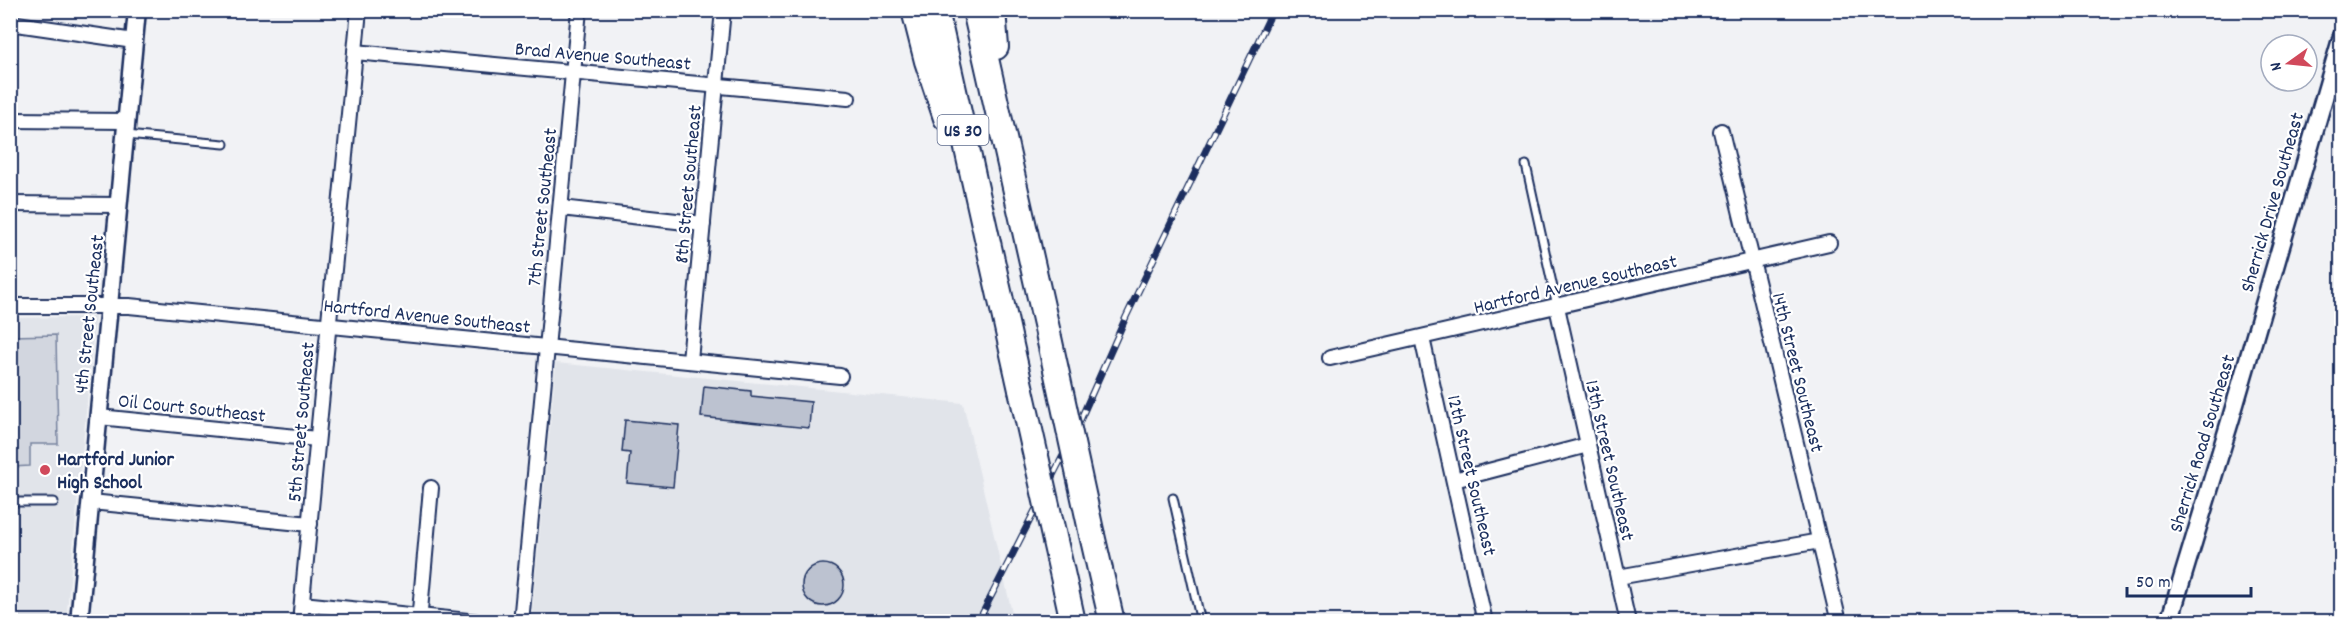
<svg xmlns="http://www.w3.org/2000/svg" width="2352" height="632" font-family="Dekko,sans-serif">
	<style>
		.built { fill: #e1e4ea }
		.green { fill: #d2d6df; stroke: #76829e; stroke-width: 1.5 }
		.building { fill: #bcc2d0; stroke: #1b2f5e; stroke-width: 1.5 }
		.lines { fill: none; stroke-linecap: round; stroke-linejoin: round }
		.service-casing { stroke: #1b2f5e; stroke-width: 11 }
		.minor-casing { stroke: #1b2f5e; stroke-width: 18 }
		.tertiary-casing { stroke: #1b2f5e; stroke-width: 21 }
		.motorway-casing { stroke: #1b2f5e; stroke-width: 28 }
		.service { stroke: #fff; stroke-width: 7 }
		.minor { stroke: #fff; stroke-width: 14 }
		.tertiary { stroke: #fff; stroke-width: 16 }
		.motorway { stroke: #fff; stroke-width: 24 }
		.rail-casing { stroke: #1b2f5e; stroke-width: 7 }
		.rail { stroke: #fff; stroke-width: 4.5; stroke-dasharray: 14; stroke-linecap: butt }
		.motorway-bridge-casing { stroke: #1b2f5e; stroke-width: 28; stroke-linecap: butt }
		.motorway-bridge { stroke: #fff; stroke-width: 24 }
		.poi-dot { fill: #d1495b; stroke: #fff; stroke-width: 2 }
		.labels { text-anchor: middle; stroke-width: 4.5; stroke-linejoin: round; paint-order: stroke }
		.shield { fill: #fff; stroke: #5f6d8e; stroke-width: 1.5 }
		.shield-label { font-size: 18px; font-weight: bold; fill: #1b2f5e }
		.street-label { font-size: 20px; fill: #1b2f5e; stroke: #fff }
		.poi-label { font-size: 20px; font-weight: bold; fill: #1b2f5e; stroke: #fff; text-anchor: start }
	</style>
	<rect width="100%" height="100%" fill="#f1f2f5"/>
	<filter id="ink" filterUnits="userSpaceOnUse"><feTurbulence type="fractalNoise" baseFrequency=".0167" numOctaves="2"/><feDisplacementMap in="SourceGraphic" scale="12" xChannelSelector="R" yChannelSelector="G"/><feConvolveMatrix kernelMatrix="1 2 1 2 8 2 1 2 1" color-interpolation-filters="sRGB"/></filter>
	<g filter="url(#ink)">
		<!-- built -->
		<g class="built">
			<polygon points="95,317 66,621 11,621 10,318"/>
			<polygon points="556,363 963,403 1014,621 531,622"/>
		</g>
		<!-- green -->
		<polygon class="green" points="56,335 58,444 30,444 30,466 11,467 11,336"/>
		<!-- building -->
		<g class="building">
			<polygon points="704,386 751,391 751,396 811,402 809,428 701,417"/>
			<polygon points="625,420 679,425 673,487 627,483 630,453 622,452"/>
			<circle cx="823" cy="585" r="21"/>
		</g>
		<g class="lines">
			<!-- service casing -->
			<g class="service-casing">
				<g id="service">
					<polyline points="126,135 224,144"/>
					<polyline points="1526,165 1557,306"/>
					<polyline points="1173,498 1201,622"/>
					<polyline points="10,502 54,502"/>
				</g>
			</g>
			<!-- minor casing -->
			<g class="minor-casing">
				<g id="minor">
					<polyline points="10,23 134,41"/>
					<polyline points="355,52 848,98"/>
					<polyline points="10,120 127,121"/>
					<polyline points="1721,131 1839,622"/>
					<polyline points="10,204 119,205"/>
					<polyline points="561,208 703,224"/>
					<polyline points="10,306 129,306 840,376"/>
					<polyline points="1557,307 1628,622"/>
					<polyline points="1422,338 1485,622"/>
					<polyline points="1330,358 1829,243"/>
					<polyline points="690,360 723,10"/>
					<polyline points="99,417 317,439"/>
					<polyline points="1454,480 1588,445"/>
					<polyline points="91,502 310,524"/>
					<polyline points="1618,577 1820,541"/>
					<polyline points="302,604 478,622"/>
					<polyline points="300,622 359,10"/>
					<polyline points="419,622 431,488"/>
					<polyline points="521,622 579,10"/>
				</g>
			</g>
			<!-- tertiary casing -->
			<g class="tertiary-casing">
				<g id="tertiary">
					<polyline points="79,622 137,10"/>
					<polyline points="2169,622 2231,418 2342,36"/>
				</g>
			</g>
			<!-- motorway casing -->
			<g class="motorway-casing">
				<g id="motorway">
					<polyline points="914,10 927,61 946,118"/>
					<polyline points="936,10 1021,390"/>
					<polyline points="975,10 1048,333"/>
					<polyline points="993,10 996,47"/>
					<polyline points="1092,535 1112,622"/>
					<polyline points="1066,590 1073,622"/>
				</g>
			</g>
			<!-- service -->
			<use href="#service" class="service"/>
			<!-- minor -->
			<use href="#minor" class="minor"/>
			<!-- tertiary -->
			<use href="#tertiary" class="tertiary"/>
			<!-- motorway -->
			<use href="#motorway" class="motorway"/>
			<!-- rail casing -->
			<g class="rail-casing">
				<polyline id="rail" points="978,622 1074,434 1126,317 1273,10"/>
			</g>
			<!-- rail -->
			<use href="#rail" class="rail"/>
			<!-- motorway-bridge casing -->
			<g class="motorway-bridge-casing">
				<g id="motorway-bridge">
					<polyline points="1048,333 1092,535"/>
					<polyline points="1021,390 1066,590"/>
				</g>
			</g>
			<!-- motorway-bridge -->
			<use href="#motorway-bridge" class="motorway-bridge"/>
		</g>
	</g>
	<!-- markers -->
	<circle class="poi-dot" cx="45" cy="470" r="6"/>
	<g class="labels">
		<!-- shield labels -->
		<rect class="shield" x="937.5" y="115" width="51" height="30" rx="4.5"/>
		<g class="shield-label">
			<text x="963" y="136">US 30</text>
		</g>
		<!-- street labels -->
		<g class="street-label">
			<text transform="translate(603 55) rotate(5)" y="7">Brad Avenue Southeast</text>
			<text transform="translate(687 184) rotate(-85)" y="7">8th Street Southeast</text>
			<text transform="translate(2271 202) rotate(-74)" y="7">Sherrick Drive Southeast</text>
			<text transform="translate(541 207) rotate(-84)" y="7">7th Street Southeast</text>
			<text transform="translate(1575 283) rotate(-13)" y="7">Hartford Avenue Southeast</text>
			<text transform="translate(88 314) rotate(-84)" y="7">4th Street Southeast</text>
			<text transform="translate(427 315) rotate(6)" y="7">Hartford Avenue Southeast</text>
			<text transform="translate(1799 372) rotate(76)" y="7">14th Street Southeast</text>
			<text transform="translate(192 407) rotate(6)" y="7">Oil Court Southeast</text>
			<text transform="translate(300 422) rotate(-85)" y="7">5th Street Southeast</text>
			<text transform="translate(2201 443) rotate(-73)" y="7">Sherrick Road Southeast</text>
			<text transform="translate(1611 460) rotate(77)" y="7">13th Street Southeast</text>
			<text transform="translate(1473 475) rotate(77)" y="7">12th Street Southeast</text>
		</g>
		<!-- poi labels -->
		<g class="poi-label">
			<text x="57" y="465">Hartford Junior<tspan x="57" dy="23">High School</tspan></text>
		</g>
	</g>
	<!-- margin -->
	<rect width="2352" height="632" fill="none" stroke="#fff" stroke-width="36"/>
	<rect x="18" y="18" width="2316" height="596" fill="none" stroke="#1b2f5e" stroke-width="2" filter="url(#ink)"/>
	<!-- north arrow -->
	<g transform="translate(2289 63) rotate(255)"><circle r="28" fill="#ffffff" stroke="#a4acbf" stroke-width="1.5"/>
	<path d="M0-4.5L10 22L0 15L-10 22Z" fill="#d1495b"/>
	<text y="-9" font-size="16" font-weight="bold" text-anchor="middle" fill="#1b2f5e">N</text>
	</g>
	<!-- scale -->
	<path d="M2127 587v9h124v-9" fill="none" stroke="#1b2f5e" stroke-width="3"/>
	<text x="2136" y="587" font-size="18" fill="#1b2f5e" stroke="#ffffff" stroke-width="4.5" paint-order="stroke">50 m</text>
</svg>
